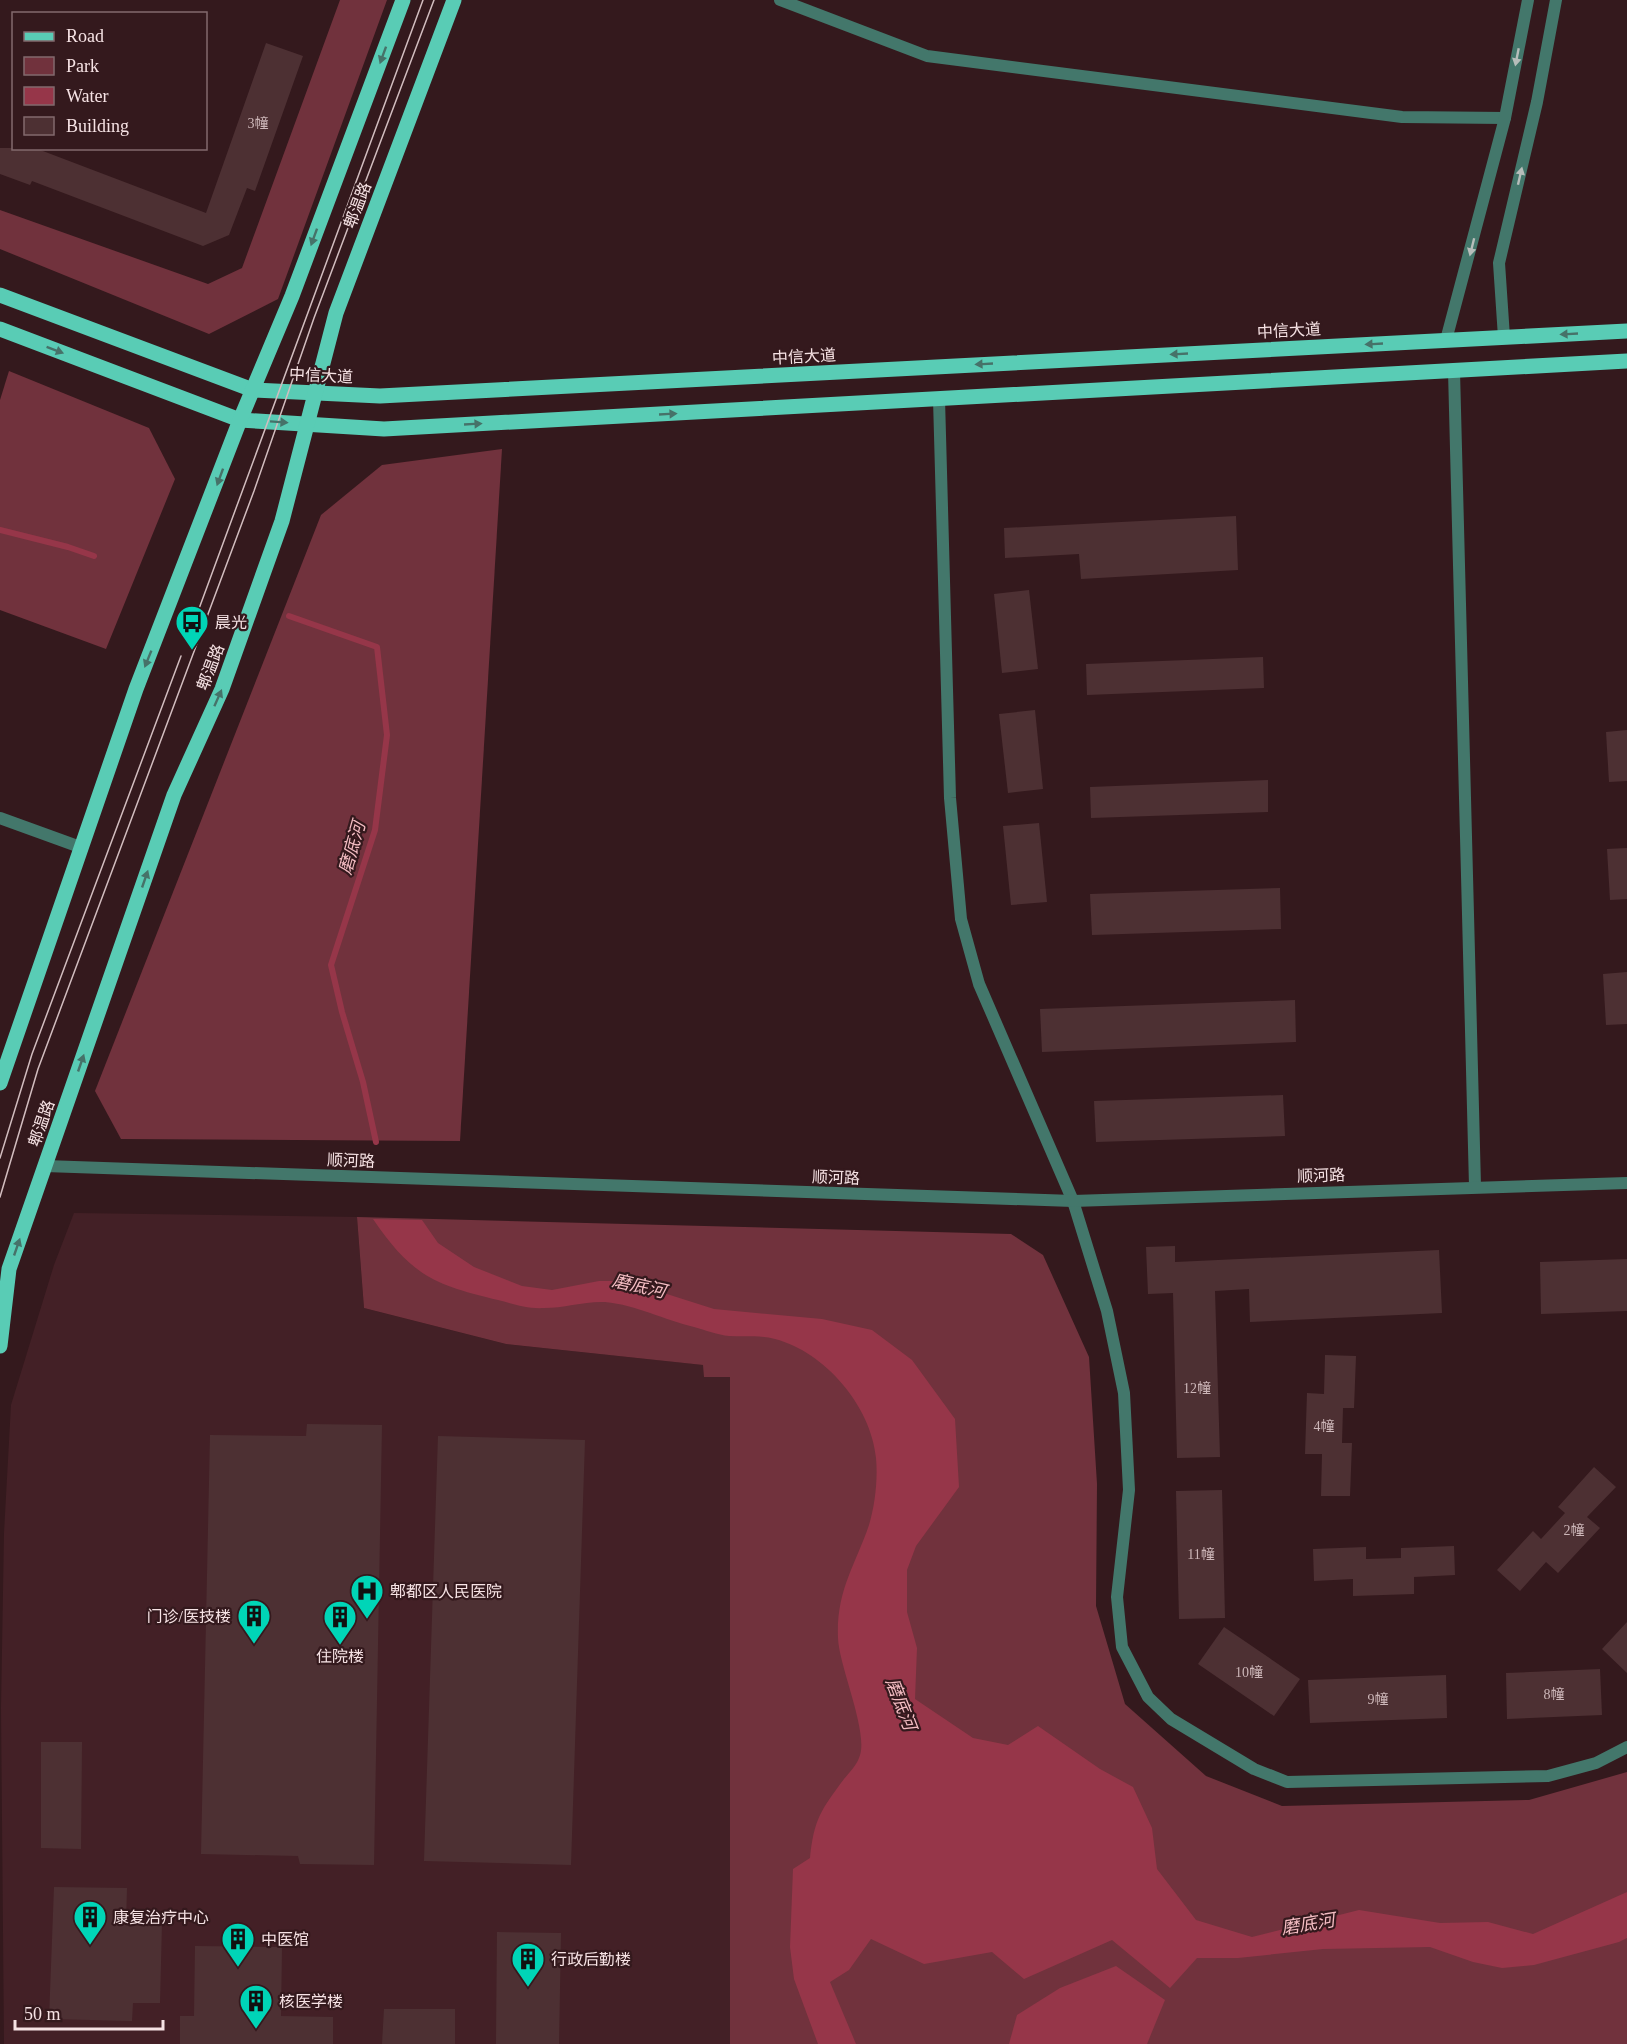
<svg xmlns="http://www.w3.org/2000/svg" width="1627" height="2044" font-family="'Times New Roman','Noto Sans SC',serif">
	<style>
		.built { fill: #432026 }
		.green { fill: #71323d }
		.water { fill: #963649 }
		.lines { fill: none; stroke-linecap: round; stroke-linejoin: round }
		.stream { stroke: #963649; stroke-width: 6 }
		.building { fill: #4d3033 }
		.minor { stroke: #43776b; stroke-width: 12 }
		.tertiary { stroke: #43776b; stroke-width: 12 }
		.primary { stroke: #59ccb5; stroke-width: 15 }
		.tram { stroke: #d2bdbf; stroke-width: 1.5 }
		.oneway { fill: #467269 }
		.oneway2 { fill: #b7bdba }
		.labels { text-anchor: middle; stroke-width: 4.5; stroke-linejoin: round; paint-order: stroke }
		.number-label { font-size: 14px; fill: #ccb6b8 }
		.street-label { font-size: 16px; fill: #f6e2e4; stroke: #34191d }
		.poi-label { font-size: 16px; fill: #f6e2e4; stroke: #34191d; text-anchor: start }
		.water-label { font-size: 18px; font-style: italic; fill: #f4bdc3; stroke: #34191d }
	</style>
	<rect width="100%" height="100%" fill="#34191d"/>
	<!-- built -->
	<polygon class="built" points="74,1213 357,1217 364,1308 506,1344 704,1365 704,1377 730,1377 730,2044 4,2044 1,1708 4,1533 11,1405 54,1265"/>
	<!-- green -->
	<g class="green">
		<polygon points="340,0 387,0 278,299 209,334 0,249 0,210 208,284 242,268"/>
		<polygon points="9,371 149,428 175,479 106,649 0,610 0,400"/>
		<polygon points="502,449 460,1141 121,1139 95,1091 321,515 382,465"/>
		<polygon points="357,1217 1011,1234 1043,1255 1089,1357 1097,1484 1096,1606 1125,1704 1206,1776 1282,1806 1529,1800 1627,1772 1627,2044 730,2044 730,1377 704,1377 703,1365 506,1344 364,1308"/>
	</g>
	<!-- water -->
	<g class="water">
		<path d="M373,1219L422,1220L438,1243L474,1267L522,1286L552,1290L599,1281H626L714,1309L822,1319L872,1330L912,1360L955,1419L959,1487L916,1546L907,1570V1612L917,1648L915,1699L973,1738L1008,1745L1038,1726L1100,1769L1133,1787L1152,1828L1157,1869L1196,1920L1252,1937L1359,1910L1440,1923L1488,1922L1533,1934L1627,1892V1938L1619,1942L1534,1965L1502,1968L1473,1962L1430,1947L1323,1949L1238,1958H1197L1170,1988L1112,1940L1024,1979L992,1952L924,1964L871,1939L849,1970L830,1982L856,2044H818L794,1979L790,1947L793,1869L810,1858C814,1819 821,1810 844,1779C849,1773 856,1766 859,1758C870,1735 839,1667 838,1638C836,1591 855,1566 869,1525C875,1505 878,1479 876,1458C871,1406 825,1352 775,1339C760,1335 745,1337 729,1336C718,1335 705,1330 694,1327C664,1320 637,1305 605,1302C585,1301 564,1308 544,1308C527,1309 514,1304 498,1300C434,1285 411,1275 373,1219Z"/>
		<polygon points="1116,1966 1165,2000 1147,2044 1009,2044 1017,2015 1060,1988"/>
	</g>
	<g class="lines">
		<!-- stream -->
		<g class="stream">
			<polyline points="0,530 68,547 94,556"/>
			<polyline points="289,616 377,647 387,735 375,830 331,965 342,1012 363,1082 376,1142"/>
		</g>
	</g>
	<!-- building -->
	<g class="building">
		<polygon points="266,43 303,56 255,191 247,188 229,235 203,246 32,181 30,185 0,174 0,148 35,148 206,213"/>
		<polygon points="1236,516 1238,570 1081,579 1079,554 1005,558 1004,528"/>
		<polygon points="1029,590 1038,669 1002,673 994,594"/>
		<polygon points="1263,657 1264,688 1087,695 1086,664"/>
		<polygon points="1035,710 1043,789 1008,793 999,714"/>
		<polygon points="1627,730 1627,781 1609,782 1606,732"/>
		<polygon points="1268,780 1268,812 1091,818 1090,787"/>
		<polygon points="1039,823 1047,902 1011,905 1003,826"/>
		<polygon points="1627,848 1627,899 1610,900 1607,849"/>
		<polygon points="1280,888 1281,929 1092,935 1090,894"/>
		<polygon points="1627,972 1627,1024 1606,1025 1603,974"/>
		<polygon points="1295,1000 1296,1042 1042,1052 1040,1009"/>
		<polygon points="1283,1095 1285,1136 1096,1142 1094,1101"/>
		<polygon points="1175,1246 1175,1262 1439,1250 1442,1313 1250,1322 1249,1289 1215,1291 1220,1457 1177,1458 1173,1293 1148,1294 1146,1247"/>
		<polygon points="1627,1259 1627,1311 1541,1314 1540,1262"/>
		<polygon points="1325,1355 1356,1356 1354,1408 1343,1408 1342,1443 1352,1443 1350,1496 1321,1496 1322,1454 1305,1454 1307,1393 1324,1394"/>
		<polygon points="307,1424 382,1425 374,1865 300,1864 298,1856 201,1854 210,1435 306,1436"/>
		<polygon points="438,1436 585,1440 571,1865 424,1861"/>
		<polygon points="1594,1467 1616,1487 1587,1517 1600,1528 1558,1573 1546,1562 1520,1591 1497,1570 1533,1531 1541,1539 1565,1513 1558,1507"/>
		<polygon points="1222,1490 1225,1618 1179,1619 1176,1491"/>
		<polygon points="1454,1546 1455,1575 1414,1577 1414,1594 1353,1596 1353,1579 1314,1581 1313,1549 1366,1547 1366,1559 1401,1558 1401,1548"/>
		<polygon points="1627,1622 1627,1673 1602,1649"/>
		<polygon points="1224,1627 1300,1679 1274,1716 1198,1664"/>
		<polygon points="1600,1669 1602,1715 1507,1719 1506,1673"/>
		<polygon points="1446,1675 1447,1718 1310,1723 1308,1680"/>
		<polygon points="41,1742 82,1742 81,1849 41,1848"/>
		<polygon points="54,1887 127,1888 126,1923 162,1923 160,2003 133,2003 132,2021 49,2019"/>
		<polygon points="497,1932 561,1933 559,2044 496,2044"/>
		<polygon points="195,1946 282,1947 281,2016 333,2017 333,2044 180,2044 180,2016 194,2016"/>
		<polygon points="384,2009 455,2009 455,2044 382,2044"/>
	</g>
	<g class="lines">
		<!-- minor -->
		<g class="minor">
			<polyline points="780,0 927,56 1402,117 1505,118"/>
			<polyline points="1454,371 1475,1186"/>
			<polyline points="939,399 950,798 961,919 979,984 1073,1201 1107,1311 1124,1393 1129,1490 1117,1597 1122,1647 1148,1697 1171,1719 1254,1769 1287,1782 1548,1776 1596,1763 1627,1747"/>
			<polyline points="0,818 80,847"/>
		</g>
		<!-- tertiary -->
		<g class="tertiary">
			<polyline points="1504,337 1499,263 1537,102 1556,0"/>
			<polyline points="1446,340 1505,118 1528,0"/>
			<polyline points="45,1166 1073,1201 1627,1183"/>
		</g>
		<!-- primary -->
		<g class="primary">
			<polyline points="0,295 253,390 380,396 1627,331"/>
			<polyline points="0,329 240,420 384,429 1627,361"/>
			<polyline points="0,1083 136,689 240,420 292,296 403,0"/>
			<polyline points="0,1346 9,1269 174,795 222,689 282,521 336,313 454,0"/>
		</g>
		<!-- tram -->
		<g class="tram">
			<polyline points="193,625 423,0"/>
			<polyline points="0,1158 32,1054 181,656"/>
			<polyline points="0,1197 38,1069 254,491 314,318 434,0"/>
		</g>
	</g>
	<!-- one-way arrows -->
	<defs><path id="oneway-solid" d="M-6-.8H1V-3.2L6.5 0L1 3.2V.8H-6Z" transform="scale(1.5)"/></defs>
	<g class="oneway">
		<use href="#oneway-solid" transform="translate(383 55) rotate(110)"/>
		<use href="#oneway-solid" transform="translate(314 237) rotate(110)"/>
		<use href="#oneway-solid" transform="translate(1569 334) rotate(177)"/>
		<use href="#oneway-solid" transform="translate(1374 344) rotate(177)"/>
		<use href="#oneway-solid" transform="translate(55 350) rotate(21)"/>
		<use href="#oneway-solid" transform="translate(1179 354) rotate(177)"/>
		<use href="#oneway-solid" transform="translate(984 364) rotate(177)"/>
		<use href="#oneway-solid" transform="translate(668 414) rotate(-3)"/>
		<use href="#oneway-solid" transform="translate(279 422) rotate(4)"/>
		<use href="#oneway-solid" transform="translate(473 424) rotate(-3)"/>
		<use href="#oneway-solid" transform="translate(220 477) rotate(110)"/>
		<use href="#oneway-solid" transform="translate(148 659) rotate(112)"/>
		<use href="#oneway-solid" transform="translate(218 698) rotate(-66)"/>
		<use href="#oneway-solid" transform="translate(145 879) rotate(-71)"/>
		<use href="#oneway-solid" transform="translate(81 1063) rotate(-71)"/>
		<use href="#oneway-solid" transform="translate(17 1247) rotate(-71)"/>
	</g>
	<g class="oneway2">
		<use href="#oneway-solid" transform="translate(1517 57) rotate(101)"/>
		<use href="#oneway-solid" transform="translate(1520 176) rotate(-77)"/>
		<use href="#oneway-solid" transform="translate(1472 247) rotate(104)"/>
	</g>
	<!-- icons -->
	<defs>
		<g id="bus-pin" transform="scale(1.725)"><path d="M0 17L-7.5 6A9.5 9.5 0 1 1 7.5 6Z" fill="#00d5b7" stroke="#34191d"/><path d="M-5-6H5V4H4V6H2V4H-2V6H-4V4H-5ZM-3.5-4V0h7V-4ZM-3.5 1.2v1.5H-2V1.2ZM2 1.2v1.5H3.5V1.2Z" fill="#111"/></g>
		<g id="hospital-pin" transform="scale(1.725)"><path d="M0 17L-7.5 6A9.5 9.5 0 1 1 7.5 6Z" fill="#00d5b7" stroke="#34191d"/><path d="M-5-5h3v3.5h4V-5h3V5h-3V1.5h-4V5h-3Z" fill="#111"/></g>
		<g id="building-pin" transform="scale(1.725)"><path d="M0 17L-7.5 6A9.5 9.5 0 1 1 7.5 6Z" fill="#00d5b7" stroke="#34191d"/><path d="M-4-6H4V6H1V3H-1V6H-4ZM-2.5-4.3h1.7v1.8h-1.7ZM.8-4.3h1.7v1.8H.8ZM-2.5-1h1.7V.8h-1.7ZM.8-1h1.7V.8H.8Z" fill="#111"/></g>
	</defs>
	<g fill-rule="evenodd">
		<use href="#bus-pin" x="192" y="622"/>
		<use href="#hospital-pin" x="367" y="1591"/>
		<use href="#building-pin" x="254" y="1616"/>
		<use href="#building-pin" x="340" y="1617"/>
		<use href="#building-pin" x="90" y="1917"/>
		<use href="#building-pin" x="238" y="1939"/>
		<use href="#building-pin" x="528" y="1959"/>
		<use href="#building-pin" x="256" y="2001"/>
	</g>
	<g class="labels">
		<!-- number labels -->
		<g class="number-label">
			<text x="258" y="128">3幢</text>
			<text x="1197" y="1393">12幢</text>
			<text x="1324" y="1431">4幢</text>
			<text x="1574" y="1535">2幢</text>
			<text x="1201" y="1559">11幢</text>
			<text x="1249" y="1677">10幢</text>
			<text x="1554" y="1699">8幢</text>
			<text x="1378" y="1704">9幢</text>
		</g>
		<!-- street labels -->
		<g class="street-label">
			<text transform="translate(357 205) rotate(-69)" y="6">郫温路</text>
			<text transform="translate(1289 330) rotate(-3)" y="6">中信大道</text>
			<text transform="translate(804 356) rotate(-3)" y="6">中信大道</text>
			<text transform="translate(321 375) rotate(3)" y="6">中信大道</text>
			<text transform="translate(210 667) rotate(-69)" y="6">郫温路</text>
			<text transform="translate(41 1123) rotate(-71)" y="6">郫温路</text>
			<text transform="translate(351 1160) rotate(2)" y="6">顺河路</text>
			<text transform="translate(1321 1175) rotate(-2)" y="6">顺河路</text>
			<text transform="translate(836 1177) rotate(2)" y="6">顺河路</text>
		</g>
		<!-- poi labels -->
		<g class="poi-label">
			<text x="215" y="628">晨光</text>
			<text x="390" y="1597">郫都区人民医院</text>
			<text x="231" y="1622" text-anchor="end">门诊/医技楼</text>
			<text x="340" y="1662" text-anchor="middle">住院楼</text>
			<text x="113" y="1923">康复治疗中心</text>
			<text x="261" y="1945">中医馆</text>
			<text x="551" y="1965">行政后勤楼</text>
			<text x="279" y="2007">核医学楼</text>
		</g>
		<!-- water labels -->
		<g class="water-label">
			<text transform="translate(352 848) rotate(-74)" y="6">磨底河</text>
			<text transform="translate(639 1286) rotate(13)" y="6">磨底河</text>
			<text transform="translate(901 1704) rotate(69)" y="6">磨底河</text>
			<text transform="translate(1308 1924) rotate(-9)" y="6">磨底河</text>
		</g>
	</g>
	<!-- legend -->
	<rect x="12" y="12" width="195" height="138" fill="#34191d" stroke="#82696d" stroke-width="1.5"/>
	<rect x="24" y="32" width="30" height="9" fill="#59ccb5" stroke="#82696d" stroke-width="1.5"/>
	<text x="66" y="42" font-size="18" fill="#f6e2e4">Road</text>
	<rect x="24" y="57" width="30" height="18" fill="#71323d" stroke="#82696d" stroke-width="1.5"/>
	<text x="66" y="72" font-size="18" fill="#f6e2e4">Park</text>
	<rect x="24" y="87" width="30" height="18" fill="#963649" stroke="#82696d" stroke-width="1.5"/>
	<text x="66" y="102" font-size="18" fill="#f6e2e4">Water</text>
	<rect x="24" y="117" width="30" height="18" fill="#4d3033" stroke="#82696d" stroke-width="1.5"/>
	<text x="66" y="132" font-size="18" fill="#f6e2e4">Building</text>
	<!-- scale -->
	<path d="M15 2020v9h148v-9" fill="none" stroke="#f6e2e4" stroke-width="3"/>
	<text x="24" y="2020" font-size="18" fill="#f6e2e4" stroke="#34191d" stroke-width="4.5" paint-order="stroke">50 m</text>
</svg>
